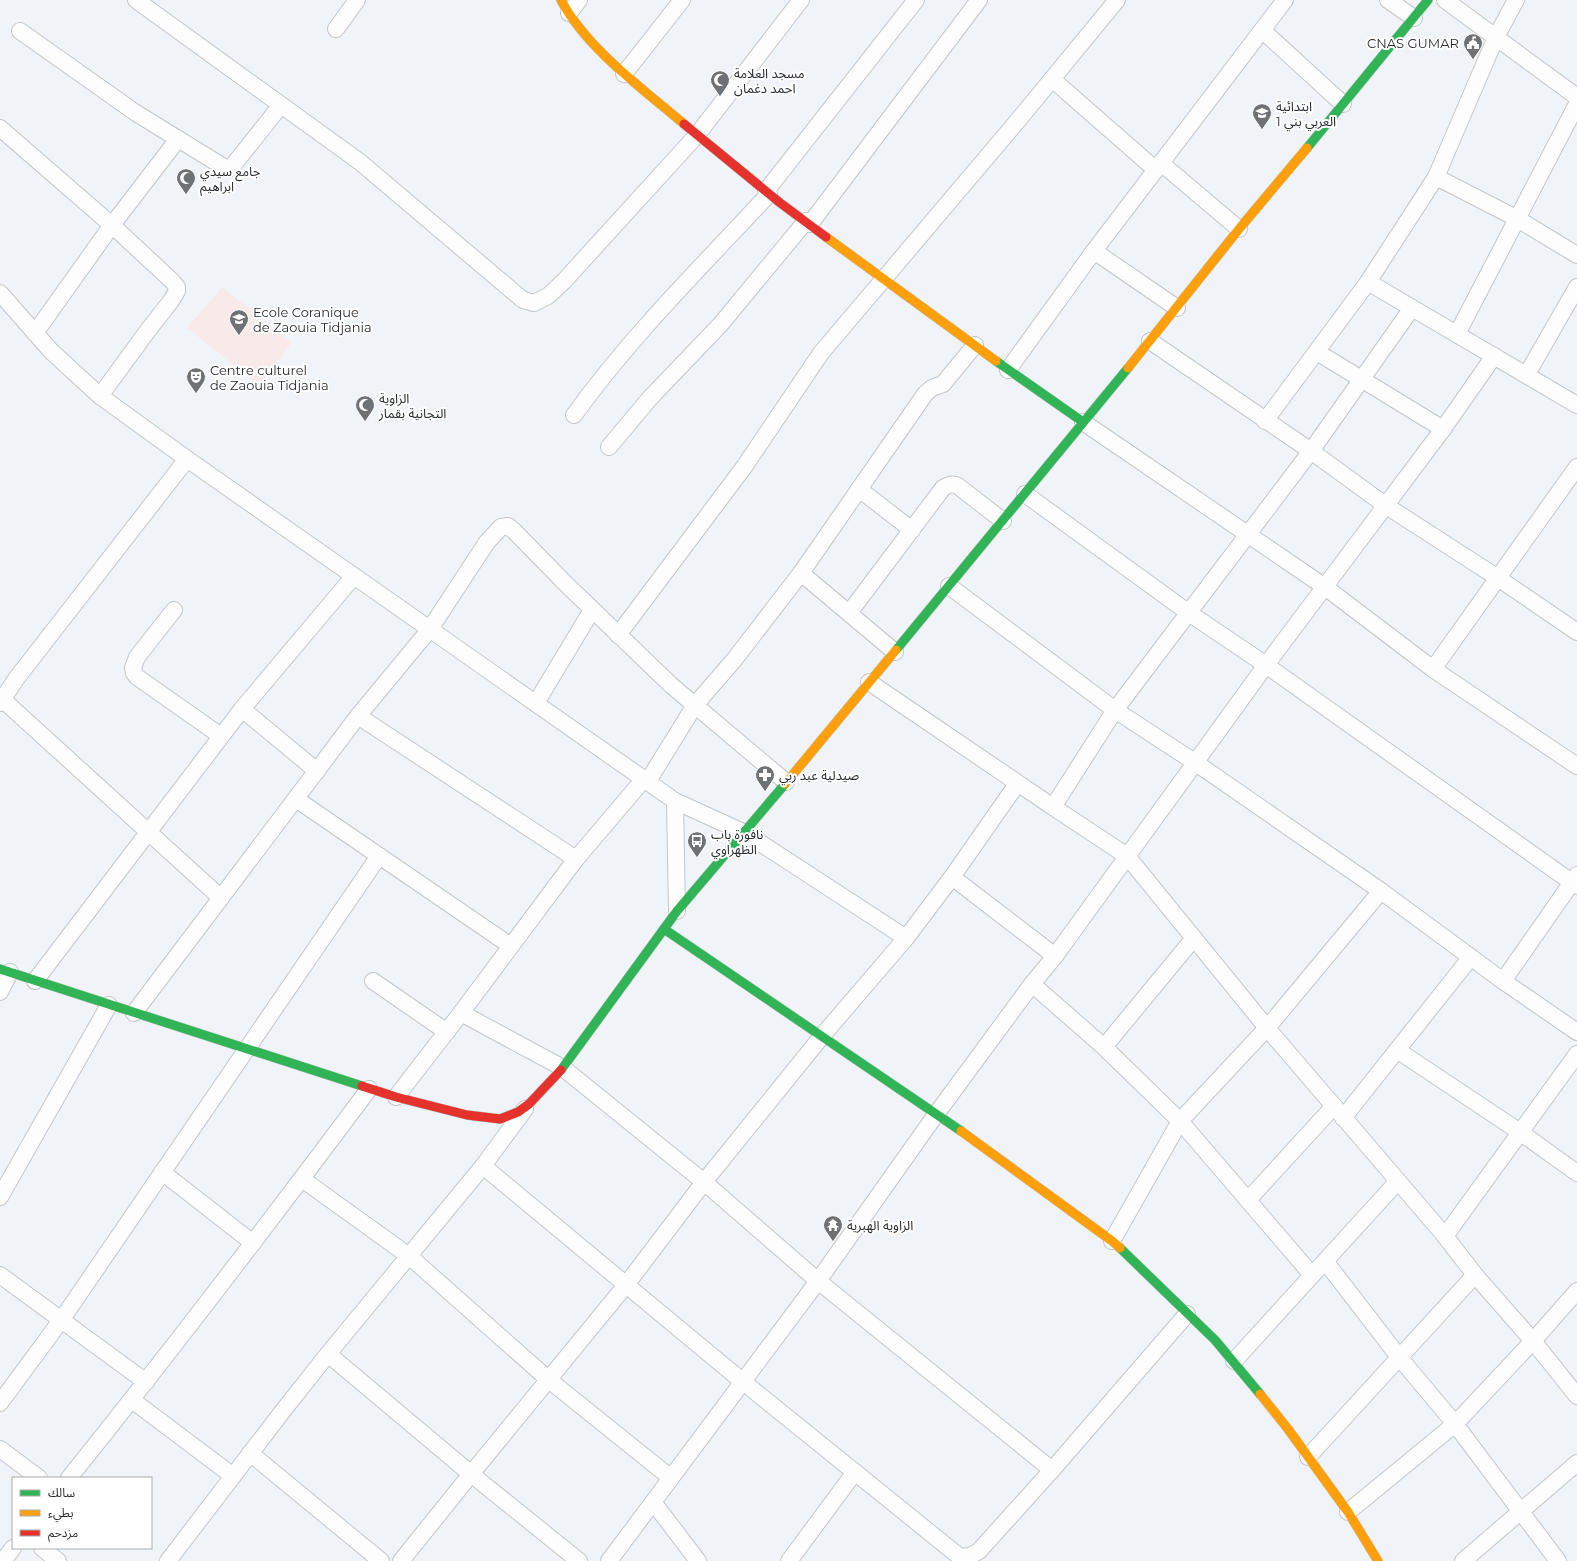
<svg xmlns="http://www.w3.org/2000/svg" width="1577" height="1561" font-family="Montserrat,'Noto Sans Arabic',sans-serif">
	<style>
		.education { fill: #f7eae9 }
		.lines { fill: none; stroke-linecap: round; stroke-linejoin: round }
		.street-casing { stroke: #c3c6c9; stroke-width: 18 }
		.fast-casing { stroke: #c3c6c9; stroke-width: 10 }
		.slow-casing { stroke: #c3c6c9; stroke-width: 10 }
		.jam-casing { stroke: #c3c6c9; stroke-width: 10 }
		.street { stroke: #fdfdfe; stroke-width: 16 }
		.fast { stroke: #30b455; stroke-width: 9 }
		.slow { stroke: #ff9f0a; stroke-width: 9 }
		.jam { stroke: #e5322d; stroke-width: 9 }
		.labels { text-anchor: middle; stroke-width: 4; stroke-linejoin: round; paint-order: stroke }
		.poi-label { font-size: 13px; fill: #292c2f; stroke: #fff; text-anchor: start }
	</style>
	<rect width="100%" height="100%" fill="#f0f4f8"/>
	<!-- education -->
	<polygon class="education" points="222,287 291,343 260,386 187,328"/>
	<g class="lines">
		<!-- street casing -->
		<g class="street-casing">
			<g id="street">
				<polyline points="136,0 360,162 523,300 534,303 548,296 564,281 697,135 801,0"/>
				<polyline points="1388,0 1414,18"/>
				<polyline points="1445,0 1577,97"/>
				<polyline points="1516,0 1496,37 1436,177 1516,218 1577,255"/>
				<polyline points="569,13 579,0"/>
				<polyline points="336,29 357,0"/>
				<polyline points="1262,30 1343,104"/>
				<polyline points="20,31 136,113 227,169 231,168 281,105"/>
				<polyline points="624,74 682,0"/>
				<polyline points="1052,79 1156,170"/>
				<polyline points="0,128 114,227 172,281 177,287 177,291 171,301 149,329 100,396"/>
				<polyline points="1161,163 1239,229"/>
				<polyline points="766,191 916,0"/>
				<polyline points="810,224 979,0"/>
				<polyline points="1094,251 1177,308"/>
				<polyline points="1368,282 1577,405"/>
				<polyline points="0,293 51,351 100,396 187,459 675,801 745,833 906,938"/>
				<polyline points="1412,308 1311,451 1115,710 1053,807 1127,856 1267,1028 1445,1236 1475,1275 1533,1341 1577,1396"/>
				<polyline points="35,333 112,225 178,139"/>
				<polyline points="1457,334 1577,104"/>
				<polyline points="1150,341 1311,451 1385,505 1498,578 1577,632"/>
				<polyline points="1317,352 1443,429"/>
				<polyline points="1008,370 1094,251 1285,0"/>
				<polyline points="1527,374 1577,287"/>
				<path d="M574,415C632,335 702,266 769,194"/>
				<polyline points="1265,421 1368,282 1436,177"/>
				<polyline points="1083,422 1325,587 1433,669 1577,766"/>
				<polyline points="609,447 650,398 720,325 806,221"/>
				<polyline points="859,489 912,530"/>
				<polyline points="1025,494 1189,613 1266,665 1577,886"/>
				<polyline points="801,573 925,394 932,388 943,384 975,345"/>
				<polyline points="949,586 1115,710 1196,763 1381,891 1267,1028 1180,1121 1112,1241"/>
				<polyline points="174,610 137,657 133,668 134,673 137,677 221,736"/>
				<path d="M849,613L943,488C948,485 952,483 958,486L1003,521"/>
				<polyline points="618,635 744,467 821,353 1020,118 1117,0"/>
				<polyline points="1433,669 1577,467"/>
				<polyline points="869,682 1053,807"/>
				<polyline points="2,699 221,898"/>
				<polyline points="0,703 16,679 187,459"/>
				<polyline points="536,703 592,610"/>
				<polyline points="242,709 317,771"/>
				<polyline points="358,716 576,859"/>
				<polyline points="648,781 695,705 734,660 801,573 895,652"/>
				<polyline points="296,799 511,946"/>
				<polyline points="675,801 677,911"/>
				<polyline points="952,877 1055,956"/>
				<polyline points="1381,891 1503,981 1577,875"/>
				<polyline points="35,981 242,709 354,576"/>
				<polyline points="373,981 447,1032"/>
				<polyline points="1503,981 1577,1032"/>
				<polyline points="1032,984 1104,1047 1180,1121 1312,1275"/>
				<polyline points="0,992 10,972"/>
				<polyline points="134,1013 358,716 430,629 487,542 501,527 508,526 514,531 568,586 672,686 786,782"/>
				<polyline points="461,1013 563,1068 704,1182 818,1281 1052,1470 1187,1314"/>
				<polyline points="1104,1047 1194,938"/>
				<polyline points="1397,1050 1520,1132 1577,1173"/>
				<polyline points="396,1097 461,1013 576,859 644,779"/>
				<polyline points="1343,1118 1471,957"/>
				<polyline points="483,1166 742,1381 960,1557 970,1556 979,1551 1052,1470"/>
				<polyline points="162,1172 253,1243"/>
				<polyline points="302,1179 409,1256 549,1380 671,1478"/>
				<polyline points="0,1197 109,1005"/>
				<polyline points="1248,1200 1334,1106"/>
				<polyline points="1445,1236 1577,1054"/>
				<polyline points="1325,1261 1399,1357 1455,1424 1558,1561"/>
				<polyline points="0,1275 146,1382"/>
				<polyline points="328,1354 471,1474 401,1561"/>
				<polyline points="1234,1361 1398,1181"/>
				<polyline points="132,1400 233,1476"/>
				<polyline points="0,1403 62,1319 379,856"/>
				<polyline points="0,1449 39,1478"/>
				<polyline points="250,1453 381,1561"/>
				<polyline points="1308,1457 1475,1275"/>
				<path d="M69,1478C172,1350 271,1220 369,1089"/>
				<polyline points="653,1502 698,1561"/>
				<polyline points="1348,1512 1455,1424 1533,1341 1577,1291"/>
				<polyline points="42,1548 58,1561"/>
				<polyline points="3,1561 13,1548"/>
				<polyline points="168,1561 282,1412 328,1354 483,1166 525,1109"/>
				<polyline points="579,1561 471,1474 626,1285 704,1182 822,1036 906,938 952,877 1017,784"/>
				<polyline points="609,1561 818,1281 937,1113 1032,984 1055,956 1266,665 1443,429 1494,356"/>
				<polyline points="789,1561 855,1472"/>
				<polyline points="1463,1561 1577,1463"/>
			</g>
		</g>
		<!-- fast casing -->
		<g class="fast-casing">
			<g id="fast">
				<polyline points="1307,148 1428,0"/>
				<polyline points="996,361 1083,422"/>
				<polyline points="896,650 1128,368"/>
				<polyline points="664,929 961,1131"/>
				<polyline points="0,969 362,1086"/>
				<polyline points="561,1070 677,911 785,784"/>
				<polyline points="1120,1248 1215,1340 1260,1394"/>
			</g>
		</g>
		<!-- slow casing -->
		<g class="slow-casing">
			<g id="slow">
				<path d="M561,0C586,48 643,89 684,124"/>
				<polyline points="826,237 996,361"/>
				<polyline points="1128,368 1239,229 1307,148"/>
				<polyline points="785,784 896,650"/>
				<polyline points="961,1131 1112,1241 1120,1248"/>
				<polyline points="1260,1394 1288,1429 1348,1512 1378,1561"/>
			</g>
		</g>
		<!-- jam casing -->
		<g class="jam-casing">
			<g id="jam">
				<polyline points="684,124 779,202 826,237"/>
				<polyline points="362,1086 396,1097 467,1115 500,1119 518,1112 529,1104 561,1070"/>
			</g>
		</g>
		<!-- street -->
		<use href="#street" class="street"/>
		<!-- fast -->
		<use href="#fast" class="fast"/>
		<!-- slow -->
		<use href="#slow" class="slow"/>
		<!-- jam -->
		<use href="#jam" class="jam"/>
	</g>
	<!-- icons -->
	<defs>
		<g id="civic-pin" transform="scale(1)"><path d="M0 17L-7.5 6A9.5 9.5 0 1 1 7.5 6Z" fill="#6f7275" stroke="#fff"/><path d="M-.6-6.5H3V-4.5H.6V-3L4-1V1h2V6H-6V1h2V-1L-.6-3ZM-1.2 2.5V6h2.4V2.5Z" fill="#fff"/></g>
		<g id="mosque-pin" transform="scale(1)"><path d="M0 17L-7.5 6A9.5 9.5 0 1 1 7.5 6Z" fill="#6f7275" stroke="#fff"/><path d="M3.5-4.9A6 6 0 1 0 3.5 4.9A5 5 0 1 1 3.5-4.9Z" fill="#fff"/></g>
		<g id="school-pin" transform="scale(1)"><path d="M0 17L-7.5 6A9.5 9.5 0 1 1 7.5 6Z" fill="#6f7275" stroke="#fff"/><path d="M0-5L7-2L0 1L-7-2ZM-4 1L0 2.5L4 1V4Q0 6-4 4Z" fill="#fff"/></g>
		<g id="theatre-pin" transform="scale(1)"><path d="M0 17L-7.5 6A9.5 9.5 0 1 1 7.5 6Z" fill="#6f7275" stroke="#fff"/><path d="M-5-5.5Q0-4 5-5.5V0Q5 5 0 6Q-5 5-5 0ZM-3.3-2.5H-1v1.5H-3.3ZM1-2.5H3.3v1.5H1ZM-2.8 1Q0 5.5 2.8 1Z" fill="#fff"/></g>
		<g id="pharmacy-pin" transform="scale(1)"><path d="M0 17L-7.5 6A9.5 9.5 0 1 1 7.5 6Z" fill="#6f7275" stroke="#fff"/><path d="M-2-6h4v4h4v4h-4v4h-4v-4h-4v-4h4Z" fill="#fff"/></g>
		<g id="bus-pin" transform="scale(1)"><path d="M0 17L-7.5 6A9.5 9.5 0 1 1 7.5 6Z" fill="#6f7275" stroke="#fff"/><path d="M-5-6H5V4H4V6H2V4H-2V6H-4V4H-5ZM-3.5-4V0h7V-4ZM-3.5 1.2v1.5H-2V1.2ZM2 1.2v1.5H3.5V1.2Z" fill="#fff"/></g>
		<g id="temple-pin" transform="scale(1)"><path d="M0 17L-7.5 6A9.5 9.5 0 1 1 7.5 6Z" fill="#6f7275" stroke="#fff"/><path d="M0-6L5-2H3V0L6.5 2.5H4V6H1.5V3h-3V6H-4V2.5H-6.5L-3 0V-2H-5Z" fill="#fff"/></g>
	</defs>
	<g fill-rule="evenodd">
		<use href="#civic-pin" x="1473" y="43"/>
		<use href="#mosque-pin" x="720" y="80"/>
		<use href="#school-pin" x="1262" y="113"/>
		<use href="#mosque-pin" x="186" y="178"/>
		<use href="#school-pin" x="239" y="319"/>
		<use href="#theatre-pin" x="196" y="377"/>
		<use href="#mosque-pin" x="365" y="405"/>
		<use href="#pharmacy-pin" x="765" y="775"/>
		<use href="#bus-pin" x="697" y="841"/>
		<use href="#temple-pin" x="833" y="1225"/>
	</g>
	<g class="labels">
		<!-- poi labels -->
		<g class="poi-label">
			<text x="1459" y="48" text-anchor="end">CNAS GUMAR</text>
			<text x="734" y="78">مسجد العلامة<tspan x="734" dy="15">احمد دغمان</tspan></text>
			<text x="1276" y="111">ابتدائية<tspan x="1276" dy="15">العربي بني 1</tspan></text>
			<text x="200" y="176">جامع سيدي<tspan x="200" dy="15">ابراهيم</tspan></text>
			<text x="253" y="317">Ecole Coranique<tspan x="253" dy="15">de Zaouia Tidjania</tspan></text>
			<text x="210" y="375">Centre culturel<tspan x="210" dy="15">de Zaouia Tidjania</tspan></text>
			<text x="379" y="403">الزاوية<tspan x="379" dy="15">التجانية بقمار</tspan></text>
			<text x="779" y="780">صيدلية عبد ربي</text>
			<text x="711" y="839">نافورة باب<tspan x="711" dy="15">الظهراوي</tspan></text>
			<text x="847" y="1230">الزاوية الهبرية</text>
		</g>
	</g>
	<!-- legend -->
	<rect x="12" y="1477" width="140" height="72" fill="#ffffff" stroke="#a9abac"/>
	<rect x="20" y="1490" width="20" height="6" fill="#30b455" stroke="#a9abac"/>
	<text x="48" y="1497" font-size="12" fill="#292c2f">سالك</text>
	<rect x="20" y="1510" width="20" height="6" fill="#ff9f0a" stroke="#a9abac"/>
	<text x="48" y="1517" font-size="12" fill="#292c2f">بطيء</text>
	<rect x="20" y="1530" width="20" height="6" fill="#e5322d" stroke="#a9abac"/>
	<text x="48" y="1537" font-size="12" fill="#292c2f">مزدحم</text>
</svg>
